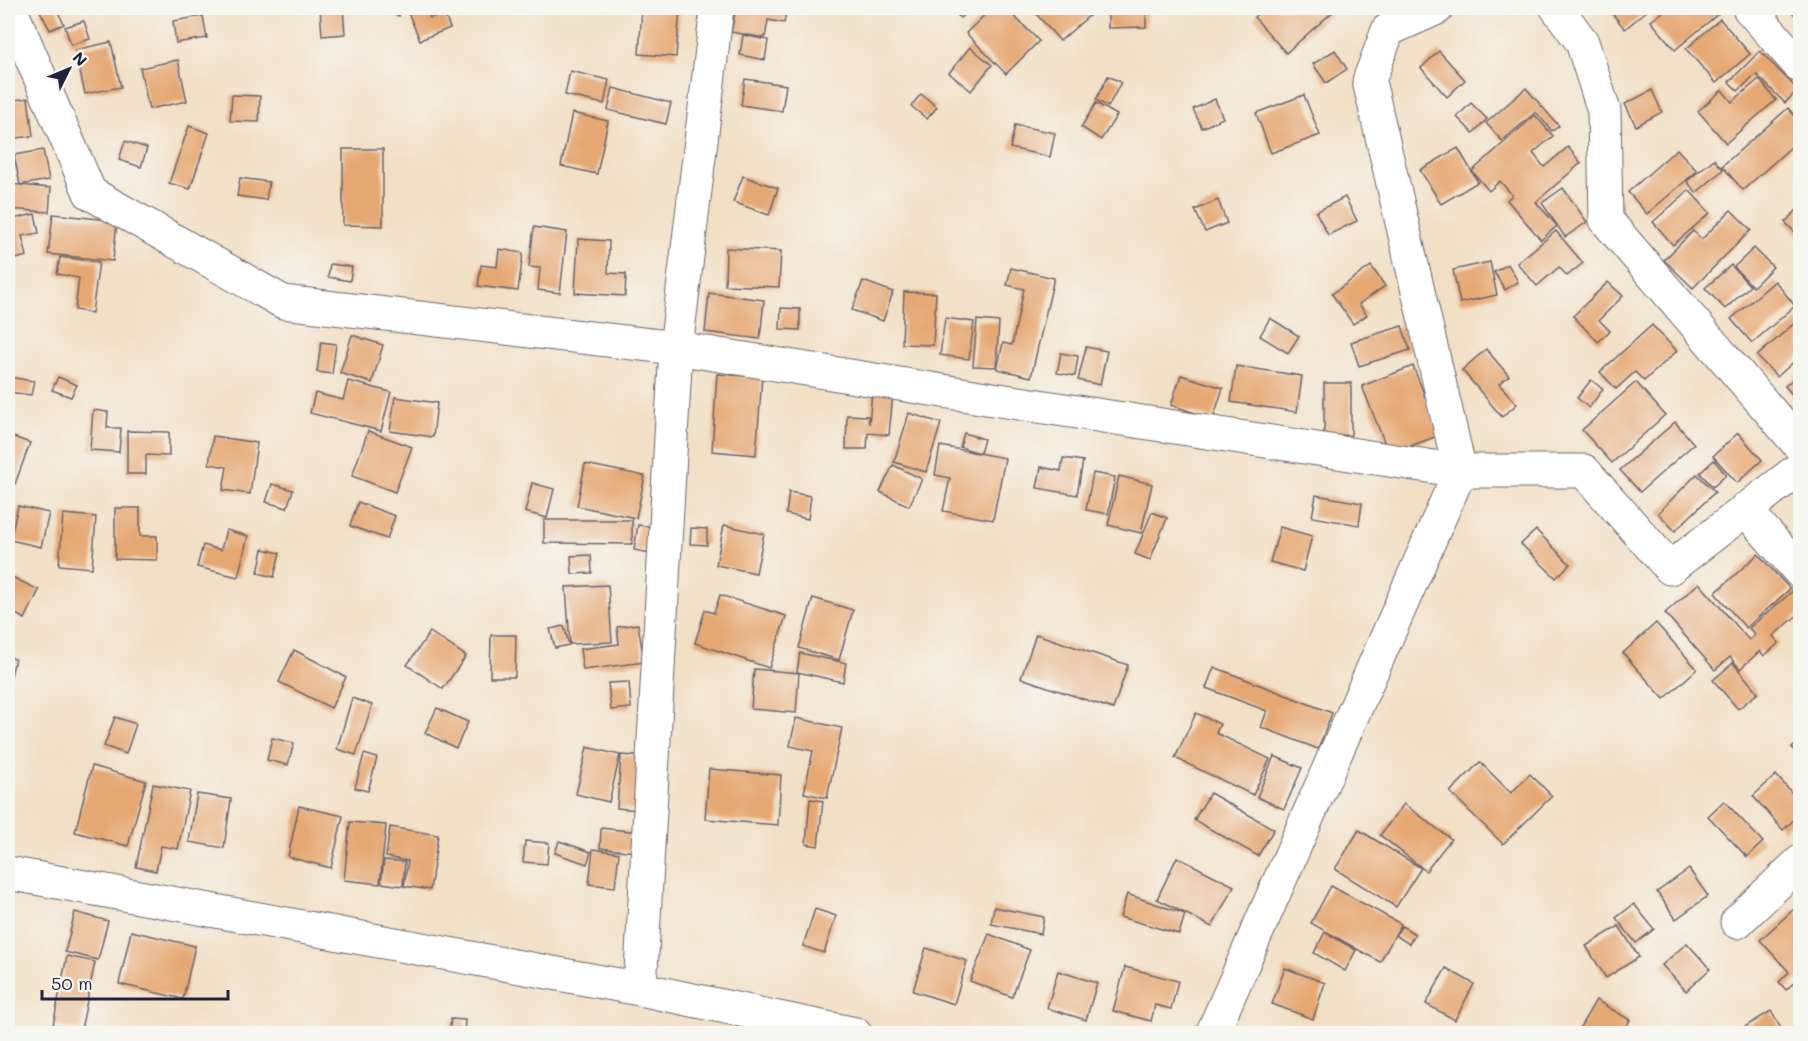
<svg xmlns="http://www.w3.org/2000/svg" width="1808" height="1041" font-family="Mali,sans-serif">
	<style>
		.building { fill: #e6a873 }
		.lines { fill: none; stroke-linecap: round; stroke-linejoin: round }
		.minor-casing { stroke: #6b646c; stroke-width: 35 }
		.minor { stroke: #fff; stroke-width: 33 }
	</style>
	<rect width="100%" height="100%" fill="#f6f6f2"/>
	<filter id="ink" filterUnits="userSpaceOnUse"><feTurbulence type="fractalNoise" baseFrequency=".0167" numOctaves="2"/><feDisplacementMap in="SourceGraphic" scale="12" xChannelSelector="R" yChannelSelector="G"/><feConvolveMatrix kernelMatrix="1 2 1 2 8 2 1 2 1" color-interpolation-filters="sRGB"/></filter>
	<filter id="wash" filterUnits="userSpaceOnUse"><feTurbulence type="fractalNoise" baseFrequency=".008" numOctaves="4" result="noise"/><feDisplacementMap in="SourceGraphic" scale="24" xChannelSelector="R" yChannelSelector="G"/><feGaussianBlur stdDeviation="1.35" result="paint"/><feColorMatrix in="noise" values="0 0 0 0 0 0 0 0 0 0 0 0 0 0 0 0 0 1.4 0 .05"/><feComposite in="paint" operator="in"/></filter>
	<g filter="url(#wash)">
		<rect width="100%" height="100%" fill="#f2e0c6"/>
		<g id="blocks">
			<!-- building -->
			<g class="building">
				<polygon points="47,8 56,8 64,24 50,30 40,11"/>
				<polygon points="320,8 343,8 345,34 322,36"/>
				<polygon points="383,8 402,8 399,16 382,11"/>
				<polygon points="406,8 426,8 430,18 444,13 450,28 420,40"/>
				<polygon points="642,8 680,9 676,57 639,54"/>
				<polygon points="736,8 787,8 784,23 768,20 765,38 731,32"/>
				<polygon points="951,8 966,8 969,11 960,18"/>
				<polygon points="992,8 1006,8 1039,41 1006,74 966,33"/>
				<polygon points="1031,8 1098,8 1060,41"/>
				<polygon points="1108,8 1146,8 1146,27 1108,28"/>
				<polygon points="1265,8 1337,8 1286,53 1254,17"/>
				<polygon points="1611,8 1650,8 1625,29 1609,10"/>
				<polygon points="1668,8 1712,8 1718,14 1675,50 1651,21"/>
				<polygon points="1787,8 1800,8 1800,9 1795,15"/>
				<polygon points="203,16 207,38 176,43 173,21"/>
				<polygon points="1720,19 1750,54 1716,83 1686,49"/>
				<polygon points="84,21 90,39 71,45 65,27"/>
				<polygon points="743,35 768,40 765,60 740,55"/>
				<polygon points="111,42 121,87 85,94 75,50"/>
				<polygon points="970,47 992,65 971,91 949,73"/>
				<polygon points="1335,50 1347,69 1326,83 1313,64"/>
				<polygon points="1439,51 1465,80 1447,97 1421,68"/>
				<polygon points="1760,51 1798,90 1785,103 1756,74 1738,91 1729,82"/>
				<polygon points="178,60 187,101 149,109 140,68"/>
				<polygon points="570,71 609,80 604,104 565,95"/>
				<polygon points="1108,76 1121,82 1108,107 1096,100"/>
				<polygon points="745,79 786,85 782,111 741,105"/>
				<polygon points="1759,79 1776,100 1726,143 1698,111 1722,90 1732,102"/>
				<polygon points="613,88 671,103 666,124 608,110"/>
				<polygon points="1526,88 1559,126 1552,131 1536,112 1502,141 1486,123"/>
				<polygon points="1652,90 1662,112 1636,126 1625,104"/>
				<polygon points="921,94 937,107 927,119 911,106"/>
				<polygon points="232,95 260,96 259,122 230,121"/>
				<polygon points="1304,95 1320,135 1271,153 1256,113"/>
				<polygon points="28,98 33,136 8,139 8,101"/>
				<polygon points="1215,99 1223,118 1202,128 1193,109"/>
				<polygon points="1096,103 1117,115 1101,140 1081,127"/>
				<polygon points="1471,103 1487,119 1473,133 1457,117"/>
				<polygon points="1788,108 1800,122 1800,139 1743,190 1722,166"/>
				<polygon points="572,113 608,121 597,174 561,166"/>
				<polygon points="1535,115 1553,136 1533,153 1544,167 1568,147 1581,163 1536,202 1557,226 1541,240 1507,200 1512,195 1500,181 1489,191 1472,171"/>
				<polygon points="1015,125 1055,133 1050,157 1010,148"/>
				<polygon points="189,126 209,133 190,189 169,183"/>
				<polygon points="125,141 147,148 141,167 119,160"/>
				<polygon points="1458,148 1478,182 1441,204 1420,170"/>
				<polygon points="343,149 383,149 383,226 343,225"/>
				<polygon points="1677,149 1697,171 1647,214 1628,192"/>
				<polygon points="43,150 49,180 20,185 51,188 49,212 8,209 8,184 20,185 14,155"/>
				<polygon points="1800,153 1800,169 1793,160"/>
				<polygon points="1714,159 1723,170 1696,193 1687,181"/>
				<polygon points="743,176 778,188 769,215 733,202"/>
				<polygon points="240,178 269,182 266,200 237,196"/>
				<polygon points="1563,188 1587,222 1565,237 1542,203"/>
				<polygon points="1689,190 1710,213 1673,245 1653,222"/>
				<polygon points="1345,197 1357,221 1328,235 1316,212"/>
				<polygon points="1218,200 1227,223 1205,232 1195,210"/>
				<polygon points="1800,207 1800,238 1785,222"/>
				<polygon points="1731,210 1751,230 1693,288 1664,260 1693,231 1702,239"/>
				<polygon points="35,214 39,233 22,236 27,256 12,260 8,240 8,220"/>
				<polygon points="53,214 117,221 113,261 48,254"/>
				<polygon points="534,227 567,232 560,293 538,290 540,268 529,267"/>
				<polygon points="1556,231 1583,263 1567,276 1559,267 1537,286 1517,263"/>
				<polygon points="578,239 609,241 608,273 626,274 625,296 575,293"/>
				<polygon points="726,248 781,251 779,287 725,285"/>
				<polygon points="1754,248 1773,267 1753,287 1734,267"/>
				<polygon points="499,249 523,253 518,291 478,286 481,265 497,267"/>
				<polygon points="60,257 99,262 92,313 75,310 79,278 57,274"/>
				<polygon points="1490,262 1497,295 1460,303 1453,270"/>
				<polygon points="330,264 352,267 350,281 328,277"/>
				<polygon points="1508,264 1518,282 1505,290 1494,272"/>
				<polygon points="1731,265 1750,286 1725,309 1705,288"/>
				<polygon points="1371,266 1385,286 1359,304 1367,315 1353,324 1332,294"/>
				<polygon points="1011,268 1054,278 1031,377 997,369 1003,343 1012,345 1024,289 1007,285"/>
				<polygon points="863,281 893,292 883,321 852,310"/>
				<polygon points="1775,281 1795,306 1752,343 1731,319"/>
				<polygon points="1608,282 1623,296 1599,320 1610,331 1598,342 1573,316"/>
				<polygon points="904,292 936,293 933,345 902,344"/>
				<polygon points="709,293 764,300 760,339 705,332"/>
				<polygon points="781,308 800,309 800,330 780,329"/>
				<polygon points="945,318 974,322 969,359 940,355"/>
				<polygon points="1270,318 1299,336 1288,353 1260,336"/>
				<polygon points="977,320 999,322 996,367 973,366"/>
				<polygon points="1798,320 1800,323 1800,356 1777,377 1757,356"/>
				<polygon points="1652,325 1677,351 1644,381 1635,372 1616,389 1600,372"/>
				<polygon points="1402,326 1410,350 1359,366 1351,342"/>
				<polygon points="352,335 383,345 372,383 340,373"/>
				<polygon points="321,342 336,344 332,374 317,372"/>
				<polygon points="1086,347 1107,351 1100,385 1078,380"/>
				<polygon points="1486,349 1509,376 1499,384 1517,404 1502,417 1462,370"/>
				<polygon points="1061,353 1078,356 1075,376 1057,373"/>
				<polygon points="1236,366 1302,376 1297,412 1231,402"/>
				<polygon points="1413,366 1440,435 1389,454 1362,386"/>
				<polygon points="1800,373 1800,404 1785,386"/>
				<polygon points="717,374 762,377 756,455 712,451"/>
				<polygon points="1181,375 1223,388 1213,419 1171,405"/>
				<polygon points="8,377 34,381 31,395 8,392"/>
				<polygon points="58,377 77,385 71,397 52,390"/>
				<polygon points="1591,380 1603,389 1589,408 1577,398"/>
				<polygon points="348,381 391,392 381,431 310,413 315,393 343,400"/>
				<polygon points="1636,382 1665,415 1612,463 1582,430"/>
				<polygon points="1324,383 1351,383 1351,435 1324,436"/>
				<polygon points="872,392 893,394 889,435 868,433 867,449 846,449 847,415 868,416 869,424"/>
				<polygon points="395,397 437,403 433,437 390,431"/>
				<polygon points="93,410 108,412 107,428 121,428 119,452 90,450"/>
				<polygon points="909,413 941,423 926,472 894,462"/>
				<polygon points="1675,422 1694,444 1640,492 1620,470"/>
				<polygon points="127,431 169,432 169,456 146,455 146,474 127,474"/>
				<polygon points="368,431 412,447 395,492 352,476"/>
				<polygon points="964,433 984,439 980,453 960,447"/>
				<polygon points="1738,433 1762,460 1737,483 1713,456"/>
				<polygon points="8,435 30,443 15,484 8,481"/>
				<polygon points="213,436 257,443 250,494 223,490 227,467 209,464"/>
				<polygon points="940,446 1005,458 993,520 943,511 950,478 935,475"/>
				<polygon points="1063,458 1083,461 1077,495 1037,488 1041,467 1061,471"/>
				<polygon points="1714,460 1726,475 1713,487 1700,473"/>
				<polygon points="585,464 645,476 636,518 577,506"/>
				<polygon points="893,465 922,479 909,506 880,492"/>
				<polygon points="1093,473 1115,477 1108,514 1086,510"/>
				<polygon points="1697,474 1715,492 1675,531 1658,513"/>
				<polygon points="1119,476 1152,484 1141,533 1108,525"/>
				<polygon points="532,483 554,489 547,518 525,512"/>
				<polygon points="272,484 293,490 287,508 266,502"/>
				<polygon points="789,492 811,496 808,519 786,514"/>
				<polygon points="1316,495 1362,503 1359,525 1312,517"/>
				<polygon points="358,502 395,516 387,539 350,526"/>
				<polygon points="18,506 49,513 41,547 10,540"/>
				<polygon points="115,508 140,508 140,536 157,536 157,560 115,559"/>
				<polygon points="1152,512 1167,518 1150,560 1135,554"/>
				<polygon points="63,514 96,517 92,568 59,565"/>
				<polygon points="544,520 632,520 632,544 544,543"/>
				<polygon points="638,525 660,528 656,554 634,550"/>
				<polygon points="724,525 764,534 756,573 716,565"/>
				<polygon points="1280,527 1312,536 1303,571 1270,562"/>
				<polygon points="691,528 707,529 707,545 690,544"/>
				<polygon points="226,530 248,536 238,577 197,567 203,545 221,550"/>
				<polygon points="1536,530 1570,564 1556,578 1521,544"/>
				<polygon points="263,549 280,553 274,577 258,573"/>
				<polygon points="1758,554 1790,589 1746,628 1715,593"/>
				<polygon points="591,555 592,573 572,574 571,556"/>
				<polygon points="8,575 39,590 25,619 8,610"/>
				<polygon points="1699,583 1749,640 1755,635 1749,628 1794,590 1800,597 1800,613 1773,636 1779,643 1764,656 1760,651 1740,669 1730,657 1715,670 1665,613"/>
				<polygon points="608,585 612,642 570,644 566,587"/>
				<polygon points="720,595 786,616 769,668 695,643 705,610 714,613"/>
				<polygon points="813,598 853,610 839,660 799,648"/>
				<polygon points="1656,623 1697,669 1664,699 1623,653"/>
				<polygon points="638,624 644,662 583,670 580,649 619,644 617,627"/>
				<polygon points="564,626 569,645 555,648 550,629"/>
				<polygon points="430,632 466,656 443,689 407,665"/>
				<polygon points="1036,634 1128,665 1113,709 1021,678"/>
				<polygon points="491,635 516,635 515,677 490,677"/>
				<polygon points="294,650 346,677 331,708 279,682"/>
				<polygon points="800,653 846,663 843,682 797,672"/>
				<polygon points="8,657 15,659 11,676 8,675"/>
				<polygon points="1733,663 1758,693 1738,709 1713,680"/>
				<polygon points="1214,667 1332,713 1318,749 1261,727 1267,711 1206,688"/>
				<polygon points="754,669 799,673 796,713 751,709"/>
				<polygon points="629,682 631,708 611,710 608,683"/>
				<polygon points="352,698 372,705 356,755 337,749"/>
				<polygon points="437,708 468,722 456,748 425,733"/>
				<polygon points="1196,713 1220,724 1216,733 1270,759 1253,795 1175,758"/>
				<polygon points="115,717 136,724 126,754 104,746"/>
				<polygon points="796,718 842,728 827,798 804,793 813,751 790,746"/>
				<polygon points="272,738 294,743 288,765 267,760"/>
				<polygon points="1800,740 1800,757 1792,748"/>
				<polygon points="587,747 620,755 609,802 576,794"/>
				<polygon points="364,754 377,758 368,791 355,788"/>
				<polygon points="621,755 651,757 647,811 617,808"/>
				<polygon points="1274,756 1302,768 1284,809 1257,797"/>
				<polygon points="1480,762 1511,793 1530,774 1552,796 1503,844 1450,792"/>
				<polygon points="92,766 146,781 128,846 75,832"/>
				<polygon points="709,769 781,775 778,825 705,819"/>
				<polygon points="1776,775 1800,802 1800,814 1783,830 1753,796"/>
				<polygon points="153,784 190,791 178,849 161,846 156,871 136,867"/>
				<polygon points="1210,793 1274,829 1258,856 1194,820"/>
				<polygon points="197,794 231,799 224,848 189,842"/>
				<polygon points="810,799 823,801 818,846 806,844"/>
				<polygon points="1724,801 1763,842 1747,857 1708,816"/>
				<polygon points="1404,804 1451,839 1426,871 1380,835"/>
				<polygon points="299,806 343,816 331,868 288,857"/>
				<polygon points="350,822 386,825 380,884 344,880"/>
				<polygon points="390,827 438,835 430,890 404,886 408,861 386,857"/>
				<polygon points="601,828 638,832 636,852 600,848"/>
				<polygon points="1359,830 1421,868 1396,907 1335,869"/>
				<polygon points="525,841 549,843 547,864 523,862"/>
				<polygon points="559,841 591,852 587,864 555,853"/>
				<polygon points="593,849 619,853 615,887 589,884"/>
				<polygon points="1177,857 1234,886 1212,927 1157,899"/>
				<polygon points="384,860 405,862 403,886 381,883"/>
				<polygon points="1689,869 1708,896 1676,919 1657,892"/>
				<polygon points="1331,886 1401,924 1380,962 1311,923"/>
				<polygon points="1127,894 1185,914 1179,934 1120,917"/>
				<polygon points="1634,904 1654,929 1636,943 1616,918"/>
				<polygon points="994,907 1044,917 1041,934 991,924"/>
				<polygon points="815,909 836,916 824,953 803,946"/>
				<polygon points="1794,909 1800,916 1800,977 1786,990 1779,982 1789,972 1760,940"/>
				<polygon points="75,912 108,921 98,960 65,952"/>
				<polygon points="1402,926 1415,934 1409,944 1395,935"/>
				<polygon points="1619,926 1639,957 1606,978 1586,946"/>
				<polygon points="131,931 195,946 183,999 119,984"/>
				<polygon points="1325,932 1356,950 1345,971 1314,953"/>
				<polygon points="989,934 1030,950 1012,997 970,981"/>
				<polygon points="1687,943 1710,969 1686,991 1662,965"/>
				<polygon points="926,948 967,961 954,1004 913,991"/>
				<polygon points="67,956 95,962 81,1030 53,1025"/>
				<polygon points="1125,967 1178,981 1171,1009 1155,1005 1151,1021 1113,1011"/>
				<polygon points="1285,968 1325,983 1313,1019 1272,1004"/>
				<polygon points="1446,968 1474,984 1455,1020 1426,1004"/>
				<polygon points="1058,971 1097,983 1086,1020 1047,1008"/>
				<polygon points="1596,1000 1630,1020 1622,1034 1576,1034"/>
				<polygon points="1771,1011 1784,1034 1733,1034"/>
				<polygon points="451,1019 465,1020 464,1034 449,1034"/>
			</g>
		</g>
	</g>
	<g filter="url(#ink)">
		<use href="#blocks" fill-opacity="0" stroke="#6b646c" stroke-width="1.5"/>
		<g class="lines">
			<!-- minor casing -->
			<g class="minor-casing">
				<g id="minor">
					<polyline points="10,8 90,193 283,302 676,348 999,400 1460,471 1584,471 1670,568 1800,468"/>
					<polyline points="1557,8 1582,42 1604,111 1606,220 1800,446"/>
					<polyline points="1749,8 1800,66"/>
					<polyline points="1745,509 1800,572"/>
					<polyline points="8,873 640,989 855,1034"/>
					<polyline points="1737,922 1800,862"/>
					<polyline points="640,989 676,348 717,8"/>
					<polyline points="1212,1034 1460,471 1369,81 1388,30 1437,8"/>
				</g>
			</g>
			<!-- minor -->
			<use href="#minor" class="minor"/>
		</g>
	</g>
	<!-- margin -->
	<rect width="1808" height="1041" fill="none" stroke="#f6f6f2" stroke-width="30"/>
	<!-- north arrow -->
	<g transform="translate(69 69) rotate(47)" stroke="#f6f6f2" stroke-width="4.5" paint-order="stroke">
	<path d="M0-4.5L10 22L0 15L-10 22Z" fill="#22223b"/>
	<text y="-9" font-size="16" font-weight="bold" text-anchor="middle" fill="#22223b">N</text>
	</g>
	<!-- scale -->
	<path d="M42 990v9h186v-9" fill="none" stroke="#22223b" stroke-width="3"/>
	<text x="51" y="990" font-size="18" fill="#22223b" stroke="#f6f6f2" stroke-width="4.5" paint-order="stroke">50 m</text>
</svg>
